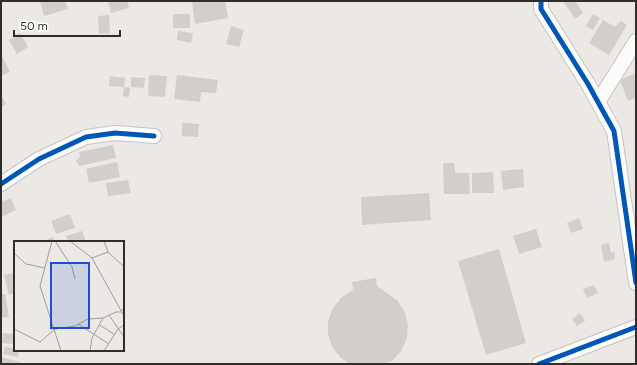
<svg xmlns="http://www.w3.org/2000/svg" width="637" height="365" font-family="Figtree,sans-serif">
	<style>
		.building { fill: #d1cecb }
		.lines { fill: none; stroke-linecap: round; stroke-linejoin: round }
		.minor-casing { stroke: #c5c4c5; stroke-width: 16 }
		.minor { stroke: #fcfcfb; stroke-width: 14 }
		.cycleway-casing { stroke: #fff; stroke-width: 8 }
		.cycleway { stroke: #0057b8; stroke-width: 5 }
		.inset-road { fill: none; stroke: #a09e9b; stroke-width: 1 }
		.view { fill: #1d4ed8; fill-opacity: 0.15; stroke: #1d4ed8; stroke-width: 2 }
		.inset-edge { fill: none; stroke: #2e2e2e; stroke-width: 2 }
	</style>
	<rect width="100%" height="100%" fill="#ece8e4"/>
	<!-- building -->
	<g class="building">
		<polygon points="40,1 65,1 68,9 44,16"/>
		<polygon points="108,1 127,1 129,8 111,13"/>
		<polygon points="192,1 225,1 228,18 195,24"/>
		<polygon points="563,1 575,1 583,13 575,19"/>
		<rect x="173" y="14" width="17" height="14"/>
		<polygon points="593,14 600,18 593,30 586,26"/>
		<polygon points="109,15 110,33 99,34 98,16"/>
		<polygon points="603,20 615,27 621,21 627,25 609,55 589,43"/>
		<polygon points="231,26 244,30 239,47 226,44"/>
		<polygon points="178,31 193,33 191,43 177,40"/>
		<polygon points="20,33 28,47 17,54 9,40"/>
		<polygon points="1,54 10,72 1,76"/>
		<polygon points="636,73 636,98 628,101 620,80"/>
		<polygon points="149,75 167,76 165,97 148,96"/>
		<polygon points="177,75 218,80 216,93 201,92 200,102 174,99"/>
		<polygon points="110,76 125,78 124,87 109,86"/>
		<polygon points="131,77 145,78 144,88 131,87"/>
		<polygon points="124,87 130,88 129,97 123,96"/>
		<polygon points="1,95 6,104 1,107"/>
		<polygon points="182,123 199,124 198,137 182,136"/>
		<polygon points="113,145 116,158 79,166 76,160 80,157 79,152"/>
		<polygon points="117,162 120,177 89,183 86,169"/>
		<polygon points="443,163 454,163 455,173 469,173 470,194 444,194"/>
		<polygon points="523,169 524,187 503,190 501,171"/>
		<polygon points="493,172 494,193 472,193 472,173"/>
		<polygon points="128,180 131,193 108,196 106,183"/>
		<polygon points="429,193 431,220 362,225 361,197"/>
		<polygon points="11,198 16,210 1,217 1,202"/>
		<polygon points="70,214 75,228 56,234 51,221"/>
		<polygon points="579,218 583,229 571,233 567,223"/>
		<polygon points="536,229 542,247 519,254 513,236"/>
		<polygon points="82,231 86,242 68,242 66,236"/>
		<polygon points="53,237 55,242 42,242"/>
		<polygon points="609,243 611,253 614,252 615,259 604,262 601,245"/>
		<polygon points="499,249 526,343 486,355 458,261"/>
		<polygon points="13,273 15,281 15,293 9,295 4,275"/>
		<polygon points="376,278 377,286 388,294 398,301 405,313 408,325 407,338 401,351 392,361 384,363 384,364 350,364 341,358 332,347 328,334 328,321 333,308 341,298 353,290 352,282"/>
		<polygon points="594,285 598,293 587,298 583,289"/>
		<polygon points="1,294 5,294 9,317 1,318"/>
		<polygon points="580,313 585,321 577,326 572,319"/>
		<polygon points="3,333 15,334 15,344 2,343"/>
		<polygon points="5,347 15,348 15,350 19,350 18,357 3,354"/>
		<polygon points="1,357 20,362 19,364 1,364"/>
	</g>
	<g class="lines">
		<!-- minor casing -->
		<g class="minor-casing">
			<g id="minor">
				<polyline points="541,1 541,9 588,84 614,131 636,283"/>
				<polyline points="598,102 636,41"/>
				<polyline points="1,184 39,159 86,137 115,133 154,136"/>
				<polyline points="539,364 636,327"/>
			</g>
		</g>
		<!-- minor -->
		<use href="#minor" class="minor"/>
		<!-- cycleway casing -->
		<g class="cycleway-casing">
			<g id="cycleway">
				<polyline points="541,1 541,9 588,84 614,131 636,283"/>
				<polyline points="1,184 39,159 86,137 115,133 154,136"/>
				<polyline points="539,364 636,327"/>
			</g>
		</g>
		<!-- cycleway -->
		<use href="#cycleway" class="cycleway"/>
	</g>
	<!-- overview -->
	<g transform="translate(14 241)">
		<rect width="110" height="110" fill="#ece8e4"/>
		<path class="inset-road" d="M38,0L26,45L47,110M41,0L58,26L61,38M56,0L78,17L110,75M94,11L110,26M0,12L12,23L31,27M78,17L94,11L90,0M95,74L110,96M64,83L95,103M86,84L101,94M0,88L26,101L41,88L61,85L74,78L89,77L102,71H107L110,67M76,110L78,97L89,77M90,110L104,88L110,84"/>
		<path class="view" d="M37,22H75V87H37Z"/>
		<rect width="110" height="110" class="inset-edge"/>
	</g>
	<!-- border -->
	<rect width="637" height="365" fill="none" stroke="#2e2e2e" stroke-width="4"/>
	<!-- scale -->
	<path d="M14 30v6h106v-6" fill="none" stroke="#2e2e2e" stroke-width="2"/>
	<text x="20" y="30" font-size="12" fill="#2e2e2e" stroke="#ffffff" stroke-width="3" paint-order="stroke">50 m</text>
</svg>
